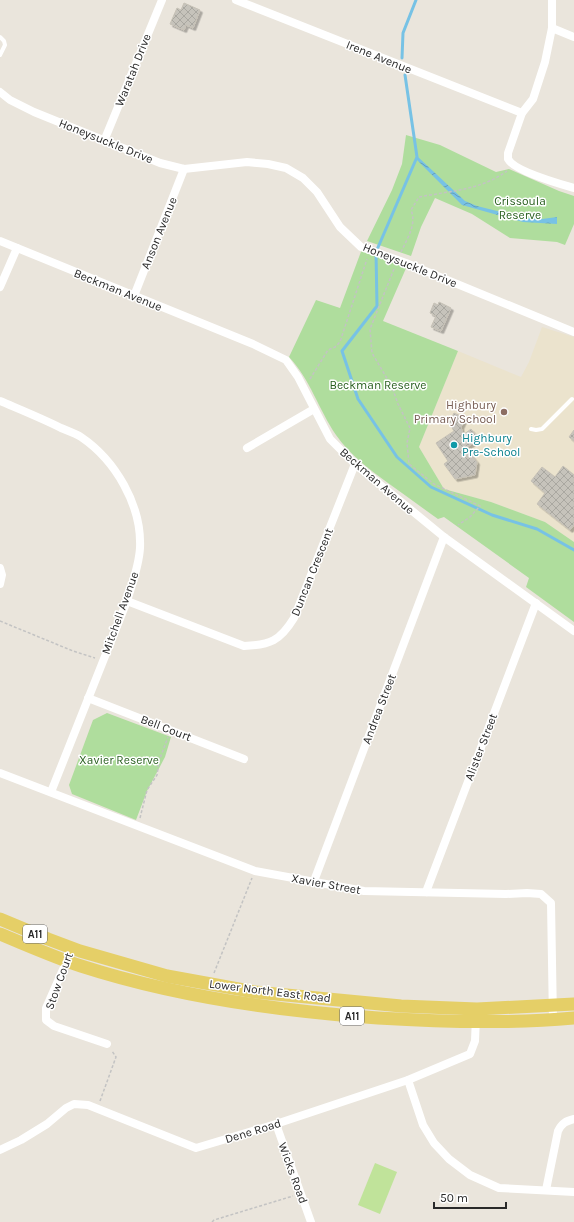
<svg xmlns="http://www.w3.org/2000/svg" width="574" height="1222" font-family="Karla,sans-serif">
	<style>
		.education { fill: #ebe3cd }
		.park { fill: #afdd9d }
		.pitch { fill: #c0e39a }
		.water { fill: url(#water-waves) }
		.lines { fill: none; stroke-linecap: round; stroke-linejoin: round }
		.stream { stroke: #77c2e5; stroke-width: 3 }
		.building { fill: url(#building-cross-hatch); stroke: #c6c1b6; filter: url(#shadow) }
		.path { stroke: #c3c3c3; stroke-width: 1.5; stroke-dasharray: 3 2; stroke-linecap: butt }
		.lane { stroke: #fff; stroke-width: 4 }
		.street { stroke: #fff; stroke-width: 8 }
		.primary { stroke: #e5cf67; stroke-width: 13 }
		.education-dot { fill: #8d6e63; stroke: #fff; stroke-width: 1.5 }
		.culture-dot { fill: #0f9aa8; stroke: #fff; stroke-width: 1.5 }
		.labels { text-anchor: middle; stroke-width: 3; stroke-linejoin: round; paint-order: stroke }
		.shield { fill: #fff; stroke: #696969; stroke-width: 1 }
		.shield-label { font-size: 11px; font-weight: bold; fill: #292929 }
		.street-label { font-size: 12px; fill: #292929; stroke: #fff }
		.park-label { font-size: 12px; fill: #29601f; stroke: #fff }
		.education-label { font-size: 12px; fill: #785e54; stroke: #fff; text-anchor: end }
		.culture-label { font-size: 12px; fill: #0d838f; stroke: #fff; text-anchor: start }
	</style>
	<defs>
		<pattern id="water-waves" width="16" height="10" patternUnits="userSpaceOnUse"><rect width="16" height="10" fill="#77c2e5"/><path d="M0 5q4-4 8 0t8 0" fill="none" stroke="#629eba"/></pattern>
		<pattern id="building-cross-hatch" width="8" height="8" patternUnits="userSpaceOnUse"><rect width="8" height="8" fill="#c6c3bb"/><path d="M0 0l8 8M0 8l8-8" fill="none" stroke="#aaa8a1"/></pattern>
		<filter id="shadow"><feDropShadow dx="2.5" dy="2.5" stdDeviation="0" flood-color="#0004"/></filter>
	</defs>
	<rect width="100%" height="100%" fill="#eae5dc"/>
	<!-- education -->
	<polygon class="education" points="542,327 574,337 574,542 545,522 491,502 444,489 419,447 458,351 521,377 529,362"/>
	<!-- park -->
	<g class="park">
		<polygon points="406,135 440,145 496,172 509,169 559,191 574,196 574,224 565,245 557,242 510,238 472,214 435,198 421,227 411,256 367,241 392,190 402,164"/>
		<path d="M362,249L407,266L383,321L458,351L419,447L444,489L491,502L545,522L574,542V622L526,587L529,578L444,517L438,519C421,507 405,495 388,483C369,469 350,455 336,435C319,410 310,379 289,357L316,300L340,308Z"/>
		<polygon points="107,713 171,737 165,757 147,791 136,820 72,794 69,785 93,720"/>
	</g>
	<!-- pitch -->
	<polygon class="pitch" points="375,1163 397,1172 380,1214 358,1205"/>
	<!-- water -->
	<polygon class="water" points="418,157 465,201 477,206 525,218 542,219 557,217 557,224 523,222 462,205 415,158"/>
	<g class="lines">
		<!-- stream -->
		<g class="stream">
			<polyline points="402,58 403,33 416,0"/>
			<polyline points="405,75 417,157 376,252 377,306 342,351 358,399 397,457 431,487 492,515 537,529 574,550"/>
		</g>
	</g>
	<!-- building -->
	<g class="building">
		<polygon points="184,3 200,10 193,28 186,25 184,30 170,24 177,8 181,10"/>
		<polygon points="439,302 451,308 441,331 431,327 436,316 430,313 434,303 438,305"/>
		<polygon points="454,413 465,418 461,427 463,435 471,429 479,439 466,448 477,462 475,475 455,479 444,464 448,461 436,443 454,431 449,423"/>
		<polygon points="574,430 574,441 569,437"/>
		<polygon points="563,466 574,475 574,525 570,530 537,504 545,493 531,481 542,467 555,477"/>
	</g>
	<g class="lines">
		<!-- path -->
		<g class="path">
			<path d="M401,252C407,239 417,224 411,210L419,197C450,191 481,190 507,171"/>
			<polyline points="394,269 370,329 372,353 392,387 398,404 410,428 407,443 409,464 434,484 480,506 470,517 458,525"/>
			<polyline points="310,379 328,350 335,347 340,342 367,259"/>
			<polyline points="0,621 73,651 95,658"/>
			<polyline points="140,818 147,790 157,775 159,761 168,737"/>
			<polyline points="214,973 252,878"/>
			<polyline points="100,1101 116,1057 112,1051"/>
			<polyline points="212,1222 214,1220 293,1196"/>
		</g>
		<!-- lane -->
		<g class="lane">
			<polyline points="0,37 4,41 5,45 0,55"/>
			<polyline points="531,429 536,430 542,429 572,399"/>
		</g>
		<!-- street -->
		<g class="street">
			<polyline points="236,0 522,113"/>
			<path d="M552,0V28L545,62L533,99L522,113L508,153C508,155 508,157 508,159C514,171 560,184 574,188"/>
			<polyline points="552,28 574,37"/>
			<polyline points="0,92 10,100 34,112 160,163 184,169 247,162 268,164 286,168 303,178 317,192 340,227 361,247 406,263 574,332"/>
			<polyline points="104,141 162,0"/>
			<polyline points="0,241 253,344 286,360 298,377 330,439 355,464 444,537 574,631"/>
			<polyline points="0,287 17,248"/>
			<polyline points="134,296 184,169"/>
			<path d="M0,401C21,410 41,418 61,428C68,431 75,433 81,437C115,460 142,505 140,548C139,566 132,584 127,601L51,792"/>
			<polyline points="247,448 314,409"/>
			<polyline points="0,568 2,575 0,584"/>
			<path d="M127,601L244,646C270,645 280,641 294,618L355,464"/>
			<polyline points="88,698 244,759"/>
			<polyline points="0,773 255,871 364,891 506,894 527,893 541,894 551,903 553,1020"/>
			<polyline points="314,881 444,537"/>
			<polyline points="426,892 536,603"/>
			<polyline points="68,958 46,1008 46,1020 54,1026 107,1044"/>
			<polyline points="408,1080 423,1125 434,1143 449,1159 470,1175 499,1188 574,1192"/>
			<polyline points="276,1124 311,1222"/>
			<polyline points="0,1150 21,1140 47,1124 66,1108 74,1104 88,1105 196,1148 276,1124 408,1080 470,1054 475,1041 476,1017"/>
			<path d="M546,1190L558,1131C562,1123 566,1121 574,1119"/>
		</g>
		<!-- primary -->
		<g class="primary">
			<polyline points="0,919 48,939 80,951 167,976 255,992 401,1006 477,1009 574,1004"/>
			<path d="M0,934C27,945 54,957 81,966C177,997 278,1011 378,1018C443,1022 509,1024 574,1018"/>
		</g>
	</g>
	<!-- markers -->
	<circle class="education-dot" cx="504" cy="412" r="4"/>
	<circle class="culture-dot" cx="454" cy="445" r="4"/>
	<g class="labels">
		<!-- shield labels -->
		<g class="shield">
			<rect x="23" y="925" width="24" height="18" rx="3"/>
			<rect x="340" y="1007" width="24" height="18" rx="3"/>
		</g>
		<g class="shield-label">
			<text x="35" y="938">A11</text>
			<text x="352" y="1020">A11</text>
		</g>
		<!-- street labels -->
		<g class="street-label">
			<text transform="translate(379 57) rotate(22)" y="4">Irene Avenue</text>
			<text transform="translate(133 70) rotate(-68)" y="4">Waratah Drive</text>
			<text transform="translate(106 141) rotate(22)" y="4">Honeysuckle Drive</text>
			<text transform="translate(159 233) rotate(-68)" y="4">Anson Avenue</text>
			<text transform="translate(410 265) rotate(22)" y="4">Honeysuckle Drive</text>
			<text transform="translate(118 290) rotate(22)" y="4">Beckman Avenue</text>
			<text transform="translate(377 481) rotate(41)" y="4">Beckman Avenue</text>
			<text transform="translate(312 572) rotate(-68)" y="4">Duncan Crescent</text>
			<text transform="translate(120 613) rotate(-70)" y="4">Mitchell Avenue</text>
			<text transform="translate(379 709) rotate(-69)" y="4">Andrea Street</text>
			<text transform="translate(166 728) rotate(21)" y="4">Bell Court</text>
			<text transform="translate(481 747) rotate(-69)" y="4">Alister Street</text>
			<text transform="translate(326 884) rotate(10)" y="4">Xavier Street</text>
			<text transform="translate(59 981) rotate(-70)" y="4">Stow Court</text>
			<text transform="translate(270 991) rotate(7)" y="4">Lower North East Road</text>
			<text transform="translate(253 1131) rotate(-17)" y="4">Dene Road</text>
			<text transform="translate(293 1173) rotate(70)" y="4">Wicks Road</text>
		</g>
		<!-- park labels -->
		<g class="park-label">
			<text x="520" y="205">Crissoula<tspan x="520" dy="14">Reserve</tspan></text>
			<text x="378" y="389">Beckman Reserve</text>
			<text x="119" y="764">Xavier Reserve</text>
		</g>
		<!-- education labels -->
		<g class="education-label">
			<text x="496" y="409">Highbury<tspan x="496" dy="14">Primary School</tspan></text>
		</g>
		<!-- culture labels -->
		<g class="culture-label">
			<text x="462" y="442">Highbury<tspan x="462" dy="14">Pre-School</tspan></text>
		</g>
	</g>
	<!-- scale -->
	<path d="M434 1202v6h72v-6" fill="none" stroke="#292929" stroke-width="2"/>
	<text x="440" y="1202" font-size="12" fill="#292929" stroke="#ffffff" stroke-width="3" paint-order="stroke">50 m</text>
</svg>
